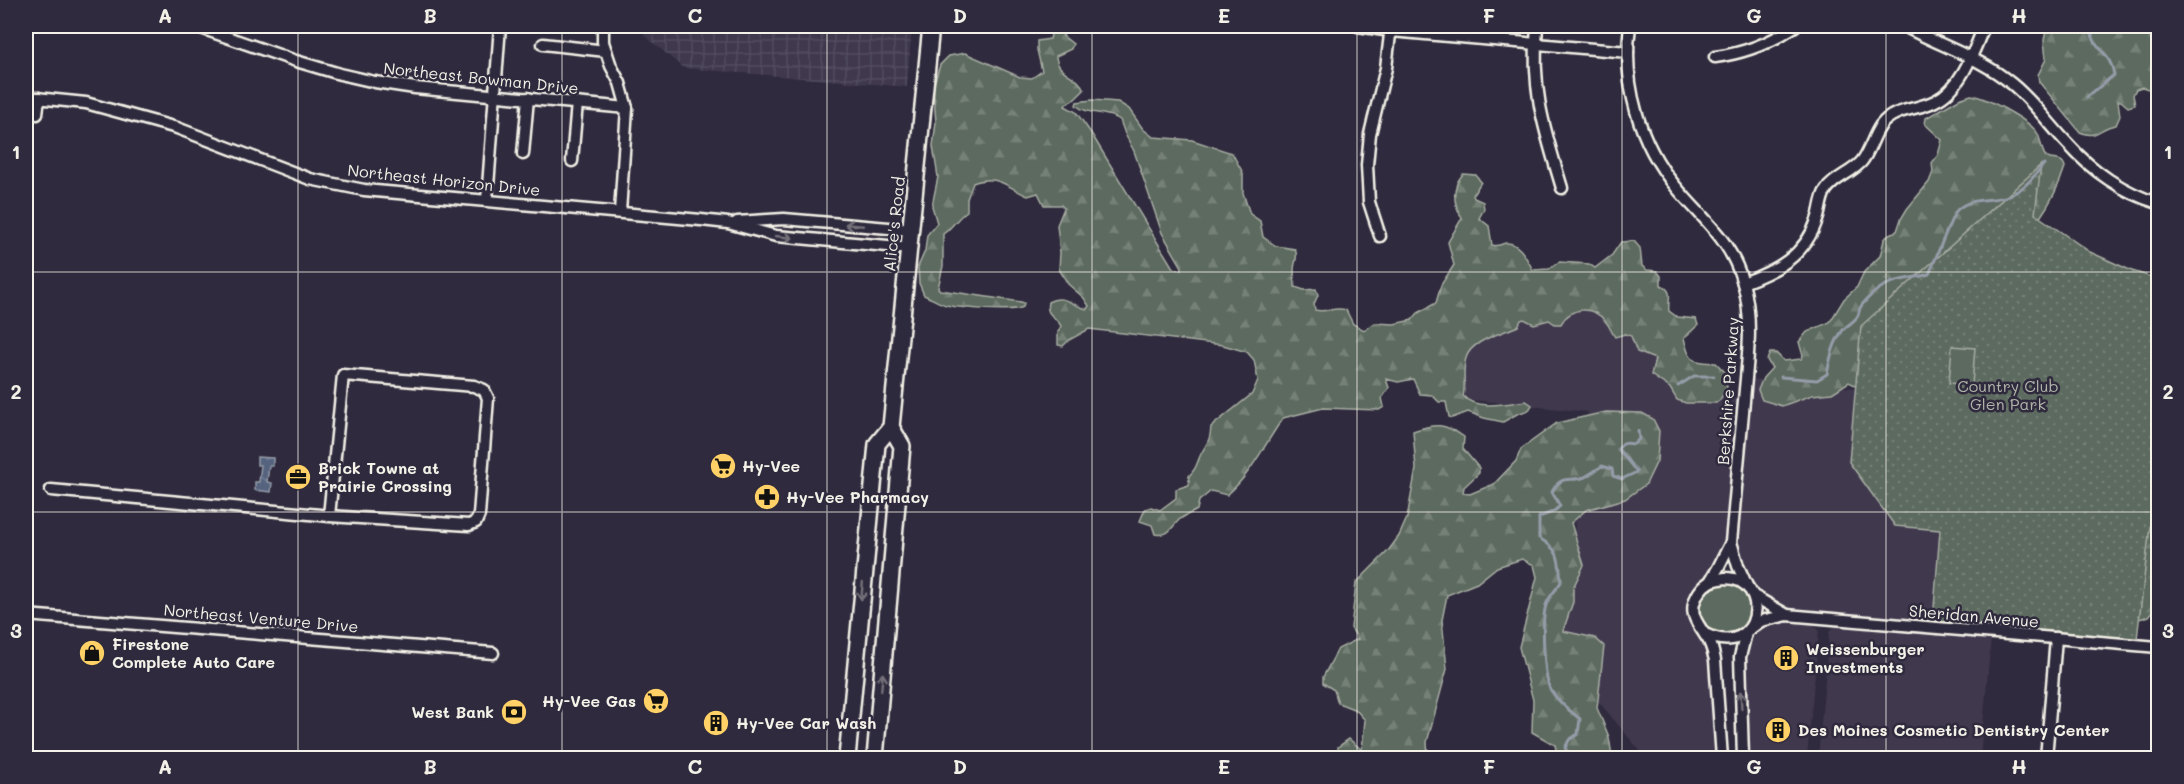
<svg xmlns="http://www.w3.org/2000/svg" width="2184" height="784" font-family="Mali,sans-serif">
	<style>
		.built { fill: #40384e }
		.industrial { fill: url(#industrial-grid) }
		.forest { fill: url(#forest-firs); stroke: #a8aea4; stroke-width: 1.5 }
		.park { fill: url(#park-dots); stroke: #a8aea4; stroke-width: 1.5 }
		.garden { fill: #5d6a5f; stroke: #a8aea4; stroke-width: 1.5 }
		.water { fill: url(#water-ripples); stroke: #959ca9; stroke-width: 1.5 }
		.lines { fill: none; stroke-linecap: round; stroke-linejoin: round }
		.stream { stroke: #959ca9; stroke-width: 3 }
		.minor-casing { stroke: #f4f1e8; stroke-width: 15 }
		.secondary-casing { stroke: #f4f1e8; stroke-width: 20 }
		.minor { stroke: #2f2a3d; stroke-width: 10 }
		.secondary { stroke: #2f2a3d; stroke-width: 15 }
		.oneway { stroke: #747079 }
		.grid { fill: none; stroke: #f4f1e8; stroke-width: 1.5; stroke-opacity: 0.55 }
		.labels { text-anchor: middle; stroke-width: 5; stroke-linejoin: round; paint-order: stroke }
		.street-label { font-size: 16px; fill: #f4f1e8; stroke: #2f2a3d }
		.park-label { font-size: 16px; fill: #b0b4aa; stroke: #2f2a3d }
		.poi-label { font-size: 16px; font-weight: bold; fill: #f4f1e8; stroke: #2f2a3d; text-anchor: start }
		.neatline { fill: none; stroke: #f4f1e8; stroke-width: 2 }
		.grid-label { font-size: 20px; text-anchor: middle; font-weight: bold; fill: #f4f1e8 }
	</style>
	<defs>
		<pattern id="industrial-grid" width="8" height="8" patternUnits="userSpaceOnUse" patternTransform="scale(1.5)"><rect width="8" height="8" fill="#40384e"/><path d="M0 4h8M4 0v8" fill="none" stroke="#534c5f"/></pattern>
		<pattern id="forest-firs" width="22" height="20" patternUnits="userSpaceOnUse" patternTransform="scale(1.5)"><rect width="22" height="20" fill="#5d6a5f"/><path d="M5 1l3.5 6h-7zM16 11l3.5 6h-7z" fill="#758076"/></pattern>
		<pattern id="park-dots" width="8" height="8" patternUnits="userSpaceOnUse" patternTransform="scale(1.5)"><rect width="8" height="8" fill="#5d6a5f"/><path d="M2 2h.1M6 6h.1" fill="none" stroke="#758076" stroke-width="1.8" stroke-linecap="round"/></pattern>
		<pattern id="water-ripples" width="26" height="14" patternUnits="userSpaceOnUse" patternTransform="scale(1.5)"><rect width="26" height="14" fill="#56647f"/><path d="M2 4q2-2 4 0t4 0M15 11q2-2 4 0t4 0" fill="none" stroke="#6f7b91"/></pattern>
	</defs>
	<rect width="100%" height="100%" fill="#2f2a3d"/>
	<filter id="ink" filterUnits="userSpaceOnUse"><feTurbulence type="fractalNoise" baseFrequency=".0167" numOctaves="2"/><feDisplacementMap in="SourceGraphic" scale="12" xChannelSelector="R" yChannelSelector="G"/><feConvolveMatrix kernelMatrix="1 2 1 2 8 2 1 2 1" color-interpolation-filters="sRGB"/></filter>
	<g filter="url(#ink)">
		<!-- built -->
		<g class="built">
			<polygon points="1626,301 1697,394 1738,398 1726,542 1709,574 1694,592 1711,654 1716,758 1646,758 1560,656 1588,412 1453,398 1460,321"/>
			<polygon points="1751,379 1856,388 1849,462 1940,530 1933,621 1782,607 1763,597 1754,587 1745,574 1737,545"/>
			<polygon points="1778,621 1812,623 1819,630 1807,758 1754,758 1747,751 1743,662 1750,636 1759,627"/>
			<polygon points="1837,626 1991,639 1980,758 1818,758 1829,632 1832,628"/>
		</g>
		<!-- industrial -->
		<polygon class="industrial" points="645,26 912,26 907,87 683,68 644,35"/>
		<!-- forest -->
		<g class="forest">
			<path d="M1053,26H1067L1063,36L1073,44L1071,49L1056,56C1057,75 1078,74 1084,90L1075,99L1067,103L1065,106L1076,112L1091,133L1173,268L1181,270L1182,267L1162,233L1134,151L1125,134L1120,120C1107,111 1086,115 1076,105L1077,102L1092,100L1118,102L1129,109L1143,129L1153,137L1192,140L1232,153L1243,173V193L1250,214L1260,221L1263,237L1276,246L1295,249C1299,258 1294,261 1294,270C1294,276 1295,281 1295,287L1304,290L1316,289L1318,295L1314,304L1315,310C1326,313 1335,306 1346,310L1353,324L1364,330L1375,323L1394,324L1412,320L1418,313L1436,303L1441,285L1454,265L1448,242L1462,218C1453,203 1451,188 1463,174L1476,175L1481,182L1473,195L1474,198L1483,202L1484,209L1479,218L1489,226L1492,245C1499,247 1500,244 1506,243C1520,242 1527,260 1533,270L1549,269L1559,262L1589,264L1595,268L1612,255L1621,242L1634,241L1640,248L1642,266L1647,270L1657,271L1661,276V285C1675,292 1667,300 1669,311L1677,317L1696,319L1698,325L1684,338C1690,362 1690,361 1716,363L1725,372L1727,387L1721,399L1716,403H1686L1677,400L1670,388L1651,375L1655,359L1637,352L1631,336L1625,334L1615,337C1611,332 1610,326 1605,321C1593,306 1571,306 1561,324H1555L1549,320L1534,324L1524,319L1521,320L1518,326C1503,333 1471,340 1466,358C1462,370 1466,383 1463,396C1476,411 1509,403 1526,401L1532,405L1529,410L1517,414L1503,422L1484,418L1468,412L1452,418L1449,417L1446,402H1439L1432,395L1420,394L1413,379L1398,382L1386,379L1389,388L1382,398L1384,407L1379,410L1323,408L1283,418C1265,444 1251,474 1227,495L1211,491L1199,501L1197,510C1192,513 1183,516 1179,520C1171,528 1168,537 1155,534L1152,525L1140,521L1145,509L1151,507L1160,510L1176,498V489L1189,485V476C1198,467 1196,464 1201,454C1207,442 1210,442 1211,427L1252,394L1258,380L1254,360L1247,352L1223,345L1089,329L1069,340L1063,346L1058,345V332L1061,326C1056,316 1045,316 1048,302C1064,293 1072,306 1087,309L1089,306L1084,298L1068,284L1059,269L1060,253L1057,225L1064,208L1061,205H1044L1038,193L1028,196C1005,186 999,174 973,183L967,199V211C957,218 952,228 943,234V266L938,288L940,290L1021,302L1024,303L1023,307C1011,313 961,308 946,305C939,303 931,298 924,295L919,283L918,267L925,251L927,235L937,223L932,206L938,177L933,146L936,122L933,87L940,65L949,56L965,53L1020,77L1032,78L1042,71L1037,50V41L1050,39Z"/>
			<path d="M2047,26H2158V59L2155,63L2151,87L2148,89L2142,87L2136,89L2133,95L2135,105L2128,107L2121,101H2118L2120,116L2116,125C2099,127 2097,140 2080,132L2039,82L2038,75L2046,59L2044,40Z"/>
			<path d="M1971,95C1986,97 2026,119 2036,131C2042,139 2040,149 2046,157C2053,162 2062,156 2065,167C2059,186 2051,202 2039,219L1863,389L1849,382L1832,393L1812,395L1782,406L1762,400L1758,390L1763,378L1772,368L1767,360L1770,353H1776L1784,361L1801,359L1803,356L1799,342L1807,332L1830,322L1844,299L1857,287L1864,272L1880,256L1884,240L1889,234L1897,231L1901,219L1907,209L1929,182L1933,172L1932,163L1938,155L1942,140L1925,124L1926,118L1959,99Z"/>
			<polygon points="2158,335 2158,605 2149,616 2136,620"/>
			<path d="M1606,412L1642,413L1653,419L1659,431L1657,461L1646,484L1625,499L1586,510L1571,523L1584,565L1573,588V602L1563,631L1595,638L1604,646L1597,708L1609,737L1612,756L1615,758H1558L1555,745L1532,732L1533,700L1519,647L1537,577L1534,565L1522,559L1497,567L1477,583L1447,595L1442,620L1447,669L1427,742L1428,758H1338V747L1349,739L1362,750L1365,720L1356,710L1338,703L1334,690L1323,683V677L1338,649L1358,639L1351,628L1356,583L1388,551L1399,536L1407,518L1416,469L1413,431C1436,423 1444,423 1464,437L1463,449L1479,468V473L1464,487L1463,493L1470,494L1494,484L1516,461L1521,449L1557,423Z"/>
		</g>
		<!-- park -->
		<polygon class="park" points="2041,165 2035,214 2090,252 2132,271 2158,279 2158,465 2156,474 2137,639 1933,621 1940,530 1895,526 1849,462 1861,326"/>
		<!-- garden -->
		<g class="garden">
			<polygon points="1952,346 1975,348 1972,385 1949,383"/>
			<circle cx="1725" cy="609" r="26"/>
		</g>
		<!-- water -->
		<polygon class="water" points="257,457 273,458 273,466 269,466 267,482 272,483 271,492 255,490 255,482 259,482 261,465 257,465"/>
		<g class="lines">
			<!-- stream -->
			<g class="stream">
				<path d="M2087,97L2114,75C2112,54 2091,46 2091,29L2094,26"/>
				<path d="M1781,377L1817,380L1827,374C1830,359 1833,343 1843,330C1847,325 1854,322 1857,317C1859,315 1859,311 1860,308C1864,301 1876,290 1884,286C1898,278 1914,279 1929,274C1935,262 1951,216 1957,210C1973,195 1993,203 2010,195C2025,189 2034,176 2044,164"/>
				<polyline points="1678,386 1694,376 1714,376"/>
				<path d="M1572,758L1565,748L1569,740L1578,734L1580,719C1569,710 1557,701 1550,689C1544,676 1541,620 1546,605C1549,596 1556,590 1561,582C1559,558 1560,550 1539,538V517L1553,512L1560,506L1552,492C1562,473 1569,483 1585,477C1591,474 1597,469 1602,466L1612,469L1613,476L1622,479L1637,472L1618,449C1623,442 1626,443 1634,444L1639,439L1638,431"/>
			</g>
			<!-- minor casing -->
			<g class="minor-casing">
				<g id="minor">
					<polyline points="195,26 296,61 340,74 375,82 415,88 627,108"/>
					<polyline points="603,26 603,42 611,66 620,83 627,108 620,212"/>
					<polyline points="1358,26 1391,31 1628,52"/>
					<path d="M1537,26C1531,90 1544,128 1562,188"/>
					<path d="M1630,26C1622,83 1639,143 1676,187C1704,221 1730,238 1743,283C1754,321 1747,362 1744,401C1740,448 1735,495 1731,542L1738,566L1748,588"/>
					<path d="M1904,26C1940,46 1980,57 2012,84C2034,102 2049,124 2068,144C2092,171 2124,193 2158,203"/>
					<polyline points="543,44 606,51"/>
					<path d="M1715,57C1744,53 1771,43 1795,26"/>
					<polyline points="26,97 86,103 177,128 310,179 364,190 701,220 728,223 776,236 910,248"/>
					<polyline points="37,114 39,98"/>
					<polyline points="523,154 528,98"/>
					<polyline points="572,161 577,103"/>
					<polyline points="487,200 500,26"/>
					<polyline points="737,222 784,219 912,230"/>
					<polyline points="1380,236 1369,202 1367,165 1370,134 1386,68 1391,26"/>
					<path d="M1743,283C1776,271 1805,256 1817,220C1821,210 1820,199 1826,190C1835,177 1852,173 1862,161C1870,151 1873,136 1881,125C1894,108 1918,110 1935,101C1961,89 1974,51 1984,26"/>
					<polyline points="51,490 320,515 329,516 469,525 476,522 479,515 488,398 484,390 474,386 343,375 329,516"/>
					<polyline points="1709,583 1718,568 1731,542"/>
					<polyline points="1754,596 1787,615"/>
					<polyline points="26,615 493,653"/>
					<polyline points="1750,629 1761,621 1787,615 2158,647"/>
					<path d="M1705,634C1763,661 1773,578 1725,578C1718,579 1709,581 1704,586C1697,593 1691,605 1694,615C1696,623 1701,628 1705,635C1711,642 1713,651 1715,660L1722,758"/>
					<polyline points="1743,758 1740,657 1746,633"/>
					<polyline points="2046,758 2056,638"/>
				</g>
			</g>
			<!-- secondary casing -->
			<g class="secondary-casing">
				<g id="secondary">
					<polyline points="847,758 877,444 891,427 931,26"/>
					<polyline points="875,758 902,446 891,427"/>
				</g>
			</g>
			<!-- minor -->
			<use href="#minor" class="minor"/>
			<!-- secondary -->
			<use href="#secondary" class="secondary"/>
		</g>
		<!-- one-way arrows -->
		<defs><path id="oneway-shaft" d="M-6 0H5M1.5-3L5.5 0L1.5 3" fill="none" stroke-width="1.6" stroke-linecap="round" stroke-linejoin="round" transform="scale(1.5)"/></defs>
		<g class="oneway">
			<use href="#oneway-shaft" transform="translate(854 225) rotate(-175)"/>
			<use href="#oneway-shaft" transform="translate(784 237) rotate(6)"/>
			<use href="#oneway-shaft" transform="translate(862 591) rotate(95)"/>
			<use href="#oneway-shaft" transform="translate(882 682) rotate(-85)"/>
			<use href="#oneway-shaft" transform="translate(1741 700) rotate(-93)"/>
		</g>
	</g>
	<!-- grid -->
	<path class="grid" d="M298,26V758M562,26V758M827,26V758M1092,26V758M1357,26V758M1622,26V758M1886,26V758M26,272H2158M26,512H2158"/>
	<!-- icons -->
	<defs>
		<g id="supermarket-disc" transform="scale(1.35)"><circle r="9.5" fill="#ffd166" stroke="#2f2a3d"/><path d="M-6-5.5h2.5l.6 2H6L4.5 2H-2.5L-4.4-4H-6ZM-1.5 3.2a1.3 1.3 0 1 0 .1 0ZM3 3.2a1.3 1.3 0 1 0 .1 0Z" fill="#111"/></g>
		<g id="office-disc" transform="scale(1.35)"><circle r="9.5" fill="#ffd166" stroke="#2f2a3d"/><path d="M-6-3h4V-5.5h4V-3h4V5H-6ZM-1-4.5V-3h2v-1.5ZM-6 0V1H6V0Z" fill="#111"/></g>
		<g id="pharmacy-disc" transform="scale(1.35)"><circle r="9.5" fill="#ffd166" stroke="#2f2a3d"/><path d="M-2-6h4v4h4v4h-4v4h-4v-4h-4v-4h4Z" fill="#111"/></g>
		<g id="shop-disc" transform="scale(1.35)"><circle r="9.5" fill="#ffd166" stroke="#2f2a3d"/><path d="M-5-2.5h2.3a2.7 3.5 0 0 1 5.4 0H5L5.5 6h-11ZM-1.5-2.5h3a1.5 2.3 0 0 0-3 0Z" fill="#111"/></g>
		<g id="building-disc" transform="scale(1.35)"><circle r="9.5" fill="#ffd166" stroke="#2f2a3d"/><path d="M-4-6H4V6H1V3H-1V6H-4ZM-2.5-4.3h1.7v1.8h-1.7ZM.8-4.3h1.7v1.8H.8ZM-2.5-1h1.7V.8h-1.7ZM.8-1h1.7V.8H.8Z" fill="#111"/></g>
		<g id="bank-disc" transform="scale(1.35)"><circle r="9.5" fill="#ffd166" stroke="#2f2a3d"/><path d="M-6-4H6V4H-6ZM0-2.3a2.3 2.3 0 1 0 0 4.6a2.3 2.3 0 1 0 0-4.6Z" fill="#111"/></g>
	</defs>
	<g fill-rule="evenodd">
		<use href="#supermarket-disc" x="723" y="466"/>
		<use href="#office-disc" x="298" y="477"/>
		<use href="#pharmacy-disc" x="767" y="497"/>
		<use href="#shop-disc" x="92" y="653"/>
		<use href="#building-disc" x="1786" y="658"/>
		<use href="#supermarket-disc" x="656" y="701"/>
		<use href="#bank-disc" x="514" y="712"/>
		<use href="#building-disc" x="716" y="723"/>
		<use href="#building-disc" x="1778" y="730"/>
	</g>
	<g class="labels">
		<!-- street labels -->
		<g class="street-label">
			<text transform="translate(481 78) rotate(6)" y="6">Northeast Bowman Drive</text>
			<text transform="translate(444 180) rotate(6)" y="6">Northeast Horizon Drive</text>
			<text transform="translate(894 224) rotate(-84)" y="6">Alice's Road</text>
			<text transform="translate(1728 391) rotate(-86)" y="6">Berkshire Parkway</text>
			<text transform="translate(1974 616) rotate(5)" y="6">Sheridan Avenue</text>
			<text transform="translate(261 618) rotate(5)" y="6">Northeast Venture Drive</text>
		</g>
		<!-- park labels -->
		<g class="park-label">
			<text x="2008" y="392">Country Club<tspan x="2008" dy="18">Glen Park</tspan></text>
		</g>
		<!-- poi labels -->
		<g class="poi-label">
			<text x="742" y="472">Hy-Vee</text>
			<text x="318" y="474">Brick Towne at<tspan x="318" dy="18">Prairie Crossing</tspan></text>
			<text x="786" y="503">Hy-Vee Pharmacy</text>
			<text x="112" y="650">Firestone<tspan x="112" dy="18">Complete Auto Care</tspan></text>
			<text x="1806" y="655">Weissenburger<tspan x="1806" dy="18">Investments</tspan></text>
			<text x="636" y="707" text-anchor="end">Hy-Vee Gas</text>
			<text x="494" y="718" text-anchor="end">West Bank</text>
			<text x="736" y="729">Hy-Vee Car Wash</text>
			<text x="1798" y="736">Des Moines Cosmetic Dentistry Center</text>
		</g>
	</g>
	<!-- margin -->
	<rect width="2184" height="784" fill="none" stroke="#2f2a3d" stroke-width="66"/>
	<rect x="33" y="33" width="2118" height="718" class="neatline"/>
	<g class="grid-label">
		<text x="165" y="23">A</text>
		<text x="430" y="23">B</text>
		<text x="695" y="23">C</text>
		<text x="960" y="23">D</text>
		<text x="1224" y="23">E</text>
		<text x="1489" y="23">F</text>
		<text x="1754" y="23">G</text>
		<text x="2019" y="23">H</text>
		<text x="16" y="159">1</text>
		<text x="2168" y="159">1</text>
		<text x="16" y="399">2</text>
		<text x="2168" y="399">2</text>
		<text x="16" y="638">3</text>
		<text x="2168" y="638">3</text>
		<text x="165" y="774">A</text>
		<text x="430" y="774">B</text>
		<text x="695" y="774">C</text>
		<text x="960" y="774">D</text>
		<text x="1224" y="774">E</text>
		<text x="1489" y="774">F</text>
		<text x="1754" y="774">G</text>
		<text x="2019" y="774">H</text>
	</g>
</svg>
